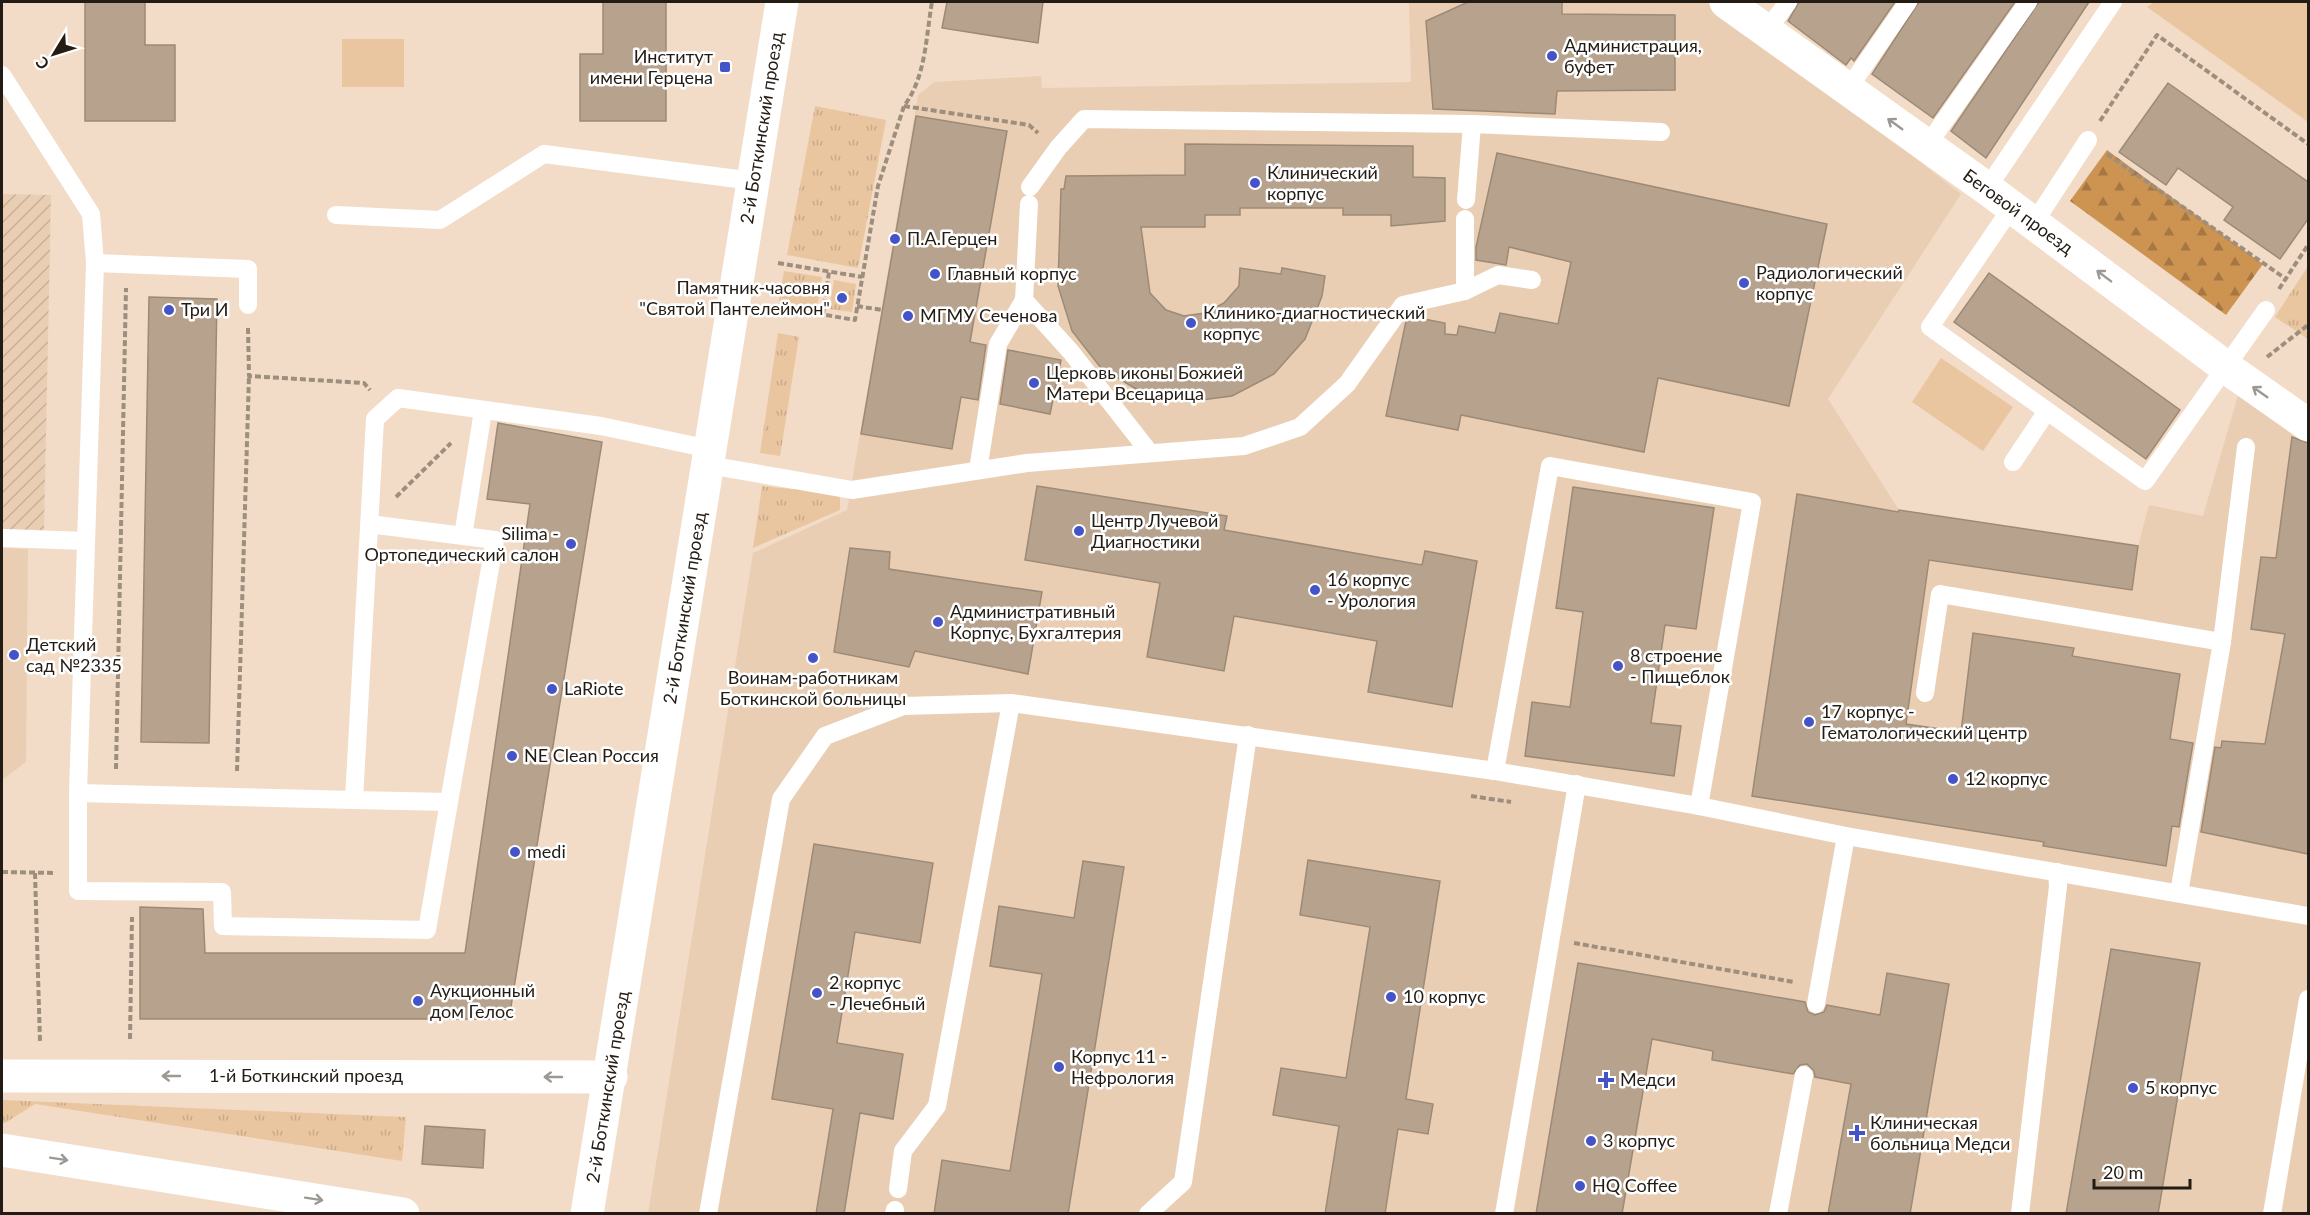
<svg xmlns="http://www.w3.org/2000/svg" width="2310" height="1215" font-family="Lato,sans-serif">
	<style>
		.built { fill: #e9ceb3 }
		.industrial { fill: url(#industrial-furrows) }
		.grass { fill: url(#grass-tufts) }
		.forest { fill: url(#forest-firs) }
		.park { fill: #eac6a0 }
		.building { fill: #b6a28d; stroke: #9d8a76; stroke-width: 1.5 }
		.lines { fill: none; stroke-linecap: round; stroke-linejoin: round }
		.path { stroke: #9e8e7e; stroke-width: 4; stroke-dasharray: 6 3; stroke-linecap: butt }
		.lane { stroke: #fff; stroke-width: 18 }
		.street { stroke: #fff; stroke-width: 33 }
		.secondary { stroke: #fff; stroke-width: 33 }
		.oneway { stroke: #9c9995 }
		.poi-dot { fill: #4553c8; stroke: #fff; stroke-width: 2 }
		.labels { text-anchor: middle; stroke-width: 5; stroke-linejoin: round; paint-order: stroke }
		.poi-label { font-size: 18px; fill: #231c14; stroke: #fff; text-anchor: start }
		.street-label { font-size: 18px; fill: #231c14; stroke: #fff }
	</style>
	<defs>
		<pattern id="industrial-furrows" width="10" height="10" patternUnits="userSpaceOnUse" patternTransform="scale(1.5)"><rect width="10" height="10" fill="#e9ceb3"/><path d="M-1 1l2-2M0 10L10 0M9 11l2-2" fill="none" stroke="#c8b099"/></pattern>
		<pattern id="grass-tufts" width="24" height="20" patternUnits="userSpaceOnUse" patternTransform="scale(1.5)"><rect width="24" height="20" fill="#eac6a0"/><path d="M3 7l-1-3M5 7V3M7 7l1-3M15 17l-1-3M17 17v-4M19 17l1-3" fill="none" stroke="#c8aa89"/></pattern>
		<pattern id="forest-firs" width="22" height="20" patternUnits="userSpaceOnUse" patternTransform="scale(1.5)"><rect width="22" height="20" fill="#cd9351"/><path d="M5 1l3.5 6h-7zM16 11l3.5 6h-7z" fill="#a67742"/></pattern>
	</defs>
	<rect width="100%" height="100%" fill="#f2dcc7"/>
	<!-- built -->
	<g class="built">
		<polygon points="1409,2 1707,2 1858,113 1961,194 1828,399 1899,510 2138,546 2149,505 2203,516 2238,395 2308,443 2308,1213 648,1214 753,553 847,510 918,95 934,82 1041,76 1042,88 1411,82"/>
		<polygon points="2,548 28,549 26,762 2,780"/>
	</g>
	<!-- industrial -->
	<polygon class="industrial" points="2,194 51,195 44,530 2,529"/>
	<!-- grass -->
	<g class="grass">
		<polygon points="815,106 886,120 858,268 787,255"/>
		<polygon points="2308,266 2308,339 2275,317"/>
		<polygon points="784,271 822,277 817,308 779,301"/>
		<polygon points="834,280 856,284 852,312 829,309"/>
		<polygon points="778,333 799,337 780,456 760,453"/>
		<polygon points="762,486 840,494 840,510 753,548"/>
		<polygon points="2,1100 406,1117 402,1161 35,1104 5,1123 2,1123"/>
	</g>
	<!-- forest -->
	<polygon class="forest" points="2107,150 2263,264 2226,315 2070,201"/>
	<!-- park -->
	<g class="park">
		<polygon points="2154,2 2308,2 2308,122 2147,7"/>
		<rect x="342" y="39" width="62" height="48"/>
		<polygon points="1941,358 2013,407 1983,451 1912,402"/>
	</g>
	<!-- building -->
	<g class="building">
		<polygon points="85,2 145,2 145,45 175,45 175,121 85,121"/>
		<polygon points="603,2 666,2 666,121 580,121 580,54 603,54"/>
		<polygon points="947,2 1043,2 1038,43 942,28"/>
		<polygon points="1468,2 1562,2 1562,14 1675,15 1675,90 1557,91 1555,114 1433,109 1426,21"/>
		<polygon points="1799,2 1895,2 1854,61 1851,58 1846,65 1788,21"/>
		<polygon points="1919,2 2015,2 1933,118 1872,74"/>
		<polygon points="2039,2 2089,2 1986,158 1951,131"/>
		<polygon points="2168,83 2308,182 2308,219 2280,259 2224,220 2233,207 2178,168 2166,185 2119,152"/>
		<polygon points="916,116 1007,131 970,342 986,345 978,400 961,397 952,449 861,434"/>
		<polygon points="1185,144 1413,146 1413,177 1445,178 1445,221 1391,226 1391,215 1343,215 1343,208 1240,208 1240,215 1205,215 1205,227 1141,227 1150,293 1166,310 1184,316 1205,313 1224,303 1239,286 1240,268 1281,274 1282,268 1325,276 1322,296 1305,339 1274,374 1232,396 1186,402 1141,392 1101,368 1072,331 1058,286 1061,189 1064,189 1066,176 1185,175"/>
		<polygon points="1497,153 1827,224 1789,406 1658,378 1644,452 1461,415 1458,430 1386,416 1406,321 1409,316 1445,323 1445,334 1457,335 1459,326 1495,333 1500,313 1558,324 1571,262 1509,247 1506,265 1476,260 1476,247"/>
		<polygon points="1989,273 2180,410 2146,459 1954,322"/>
		<polygon points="149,297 217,299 209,743 141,742"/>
		<polygon points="1008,350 1061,360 1050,414 1000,404"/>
		<polygon points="498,423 602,442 509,1019 140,1019 140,907 203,909 205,953 465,953 530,504 487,499"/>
		<polygon points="2292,437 2308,443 2308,854 2201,832 2215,747 2221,748 2222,741 2265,744 2285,634 2251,629 2261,557 2276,558"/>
		<polygon points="1037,486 1227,516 1224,530 1422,565 1425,551 1477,561 1452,707 1368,692 1377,641 1234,616 1224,671 1147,657 1160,583 1025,560"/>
		<polygon points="1573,487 1714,508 1696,629 1665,625 1651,723 1681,726 1674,776 1525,756 1532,702 1570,707 1583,612 1556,608"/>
		<polygon points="1797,494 1898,512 1899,510 2138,546 2132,590 1929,560 1906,724 1961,732 1973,633 2074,648 2072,656 2180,674 2170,739 2193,743 2179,827 2172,826 2166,866 2043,846 2044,842 1752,796"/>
		<polygon points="850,548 890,552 889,569 1042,592 1028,674 915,651 909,667 834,652"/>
		<polygon points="814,844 933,863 920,943 855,932 837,1043 903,1054 893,1119 860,1113 844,1214 816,1214 833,1109 772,1099"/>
		<polygon points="1308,860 1440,881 1406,1099 1433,1104 1428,1134 1398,1129 1385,1214 1325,1214 1339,1126 1273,1115 1281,1068 1346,1078 1370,927 1300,915"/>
		<polygon points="1083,861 1124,867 1068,1214 934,1214 942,1160 1010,1171 1042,974 990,966 999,906 1074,918"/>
		<polygon points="2111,949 2200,963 2158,1214 2066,1214"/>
		<polygon points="1578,963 1805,1002 1808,1012 1815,1015 1824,1012 1827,1005 1880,1015 1887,973 1949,984 1910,1214 1828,1214 1851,1084 1815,1077 1814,1071 1807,1064 1800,1065 1793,1074 1712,1060 1713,1051 1652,1039 1622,1214 1536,1214"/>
		<polygon points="425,1126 485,1130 483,1168 422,1164"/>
	</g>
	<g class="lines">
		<!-- path -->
		<g class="path">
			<polyline points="904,106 1029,125 1038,133"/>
			<polyline points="2100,121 2157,35 2308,144"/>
			<polyline points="2107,154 2286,279"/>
			<polyline points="778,263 862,277"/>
			<polyline points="2279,289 2308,245"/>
			<path d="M773,306L855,320L878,186L904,106C926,77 926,36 932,2"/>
			<polyline points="857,306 882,310"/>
			<polyline points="823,314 829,272"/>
			<polyline points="248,328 249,376 364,383 370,390"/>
			<polyline points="2267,357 2308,325"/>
			<polyline points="396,497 451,443"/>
			<polyline points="116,769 126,288"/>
			<polyline points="237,771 249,376"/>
			<polyline points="1471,796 1511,802"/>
			<polyline points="2,872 55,873"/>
			<polyline points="35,873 40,1042"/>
			<polyline points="1574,943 1794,982"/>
			<polyline points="130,1039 132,917"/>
		</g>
		<!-- lane -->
		<g class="lane">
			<polyline points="1767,30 1788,2"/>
			<polyline points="2,75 91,214 95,263 78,793 354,800"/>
			<polyline points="1848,89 1908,2"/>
			<polyline points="1926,147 2028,2"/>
			<polyline points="1030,187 1058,148 1084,119 1472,124 1661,132"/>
			<polyline points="1989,190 1994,178 2113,2"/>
			<polyline points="1466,200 1472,124"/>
			<polyline points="1029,204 1024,300 1071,352 1150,453"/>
			<polyline points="2012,207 1930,327 2145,481 2266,310"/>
			<polyline points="336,215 440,220 544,154 753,181"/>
			<polyline points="2034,223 2088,140"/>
			<polyline points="95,263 248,269 248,305"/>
			<polyline points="1465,291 1465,219"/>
			<polyline points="2013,462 2047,411"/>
			<polyline points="708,465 852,490 1027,463 1244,446 1300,427 1347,384 1403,305 1465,291 1498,275 1532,280"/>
			<polyline points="978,470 998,344 1024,300"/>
			<polyline points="369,524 495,540 449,802 354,800 375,419 398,398 601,426 710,449"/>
			<polyline points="463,536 483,411"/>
			<polyline points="2,538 86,541"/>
			<polyline points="2222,642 2246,447"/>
			<polyline points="1925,693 1940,594 2222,642 2179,893"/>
			<polyline points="1495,771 1550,466 1752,502 1699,806"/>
			<polyline points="78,793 78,891 222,892 223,926 427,930 449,802"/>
			<polyline points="1816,1004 1846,836"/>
			<polyline points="898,1189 903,1151 937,1106 1011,703"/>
			<polyline points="708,1214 781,799 825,736 903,706 1011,703 1495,771 1699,806 1846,836 2308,916"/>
			<polyline points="894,1214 895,1210"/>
			<polyline points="1148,1214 1183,1182 1248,735"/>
			<polyline points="1504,1214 1577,784"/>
			<polyline points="1778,1214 1804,1075"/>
			<polyline points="2020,1214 2058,886 2057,872"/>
			<polyline points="2272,1214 2308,999"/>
		</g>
		<!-- street -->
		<polyline class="street" points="1726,2 1989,190 2227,368 2308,425"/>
		<!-- secondary -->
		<g class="secondary">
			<polyline points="2,1076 611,1077"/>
			<polyline points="2,1150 403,1214"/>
			<polyline points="587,1214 782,2"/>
		</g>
	</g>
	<!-- one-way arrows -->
	<defs><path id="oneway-shaft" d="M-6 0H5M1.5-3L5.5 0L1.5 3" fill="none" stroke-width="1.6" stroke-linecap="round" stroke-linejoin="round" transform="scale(1.5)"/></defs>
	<g class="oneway">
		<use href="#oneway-shaft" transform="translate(1895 124) rotate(-144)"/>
		<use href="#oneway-shaft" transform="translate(2104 276) rotate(-143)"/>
		<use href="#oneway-shaft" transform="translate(2260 392) rotate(-145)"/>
		<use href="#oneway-shaft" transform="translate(171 1076) rotate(-180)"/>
		<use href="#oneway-shaft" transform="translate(553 1077) rotate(180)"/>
		<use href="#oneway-shaft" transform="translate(59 1159) rotate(9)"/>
		<use href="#oneway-shaft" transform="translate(314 1199) rotate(9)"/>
	</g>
	<!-- markers -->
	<g class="poi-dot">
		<circle cx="1552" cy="56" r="6"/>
		<rect x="719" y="61" width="12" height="12" rx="3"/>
		<circle cx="1255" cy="183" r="6"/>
		<circle cx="895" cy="239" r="6"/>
		<circle cx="935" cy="274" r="6"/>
		<circle cx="1744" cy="283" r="6"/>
		<circle cx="842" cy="298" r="6"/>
		<circle cx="169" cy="310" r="6"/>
		<circle cx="908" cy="316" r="6"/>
		<circle cx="1191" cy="323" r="6"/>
		<circle cx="1034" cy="383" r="6"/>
		<circle cx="1079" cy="531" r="6"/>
		<circle cx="571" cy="544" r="6"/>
		<circle cx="1315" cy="590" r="6"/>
		<circle cx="938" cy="622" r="6"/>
		<circle cx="14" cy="655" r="6"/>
		<circle cx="813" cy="658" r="6"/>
		<circle cx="1618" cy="666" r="6"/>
		<circle cx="552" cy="689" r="6"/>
		<circle cx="1809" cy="722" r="6"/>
		<circle cx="512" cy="756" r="6"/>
		<circle cx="1953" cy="779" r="6"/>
		<circle cx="515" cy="852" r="6"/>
		<circle cx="817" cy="993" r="6"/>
		<circle cx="1391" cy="997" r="6"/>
		<circle cx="418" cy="1001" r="6"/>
		<circle cx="1059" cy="1067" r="6"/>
		<path d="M1603 1071h6v6h6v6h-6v6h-6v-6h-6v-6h6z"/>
		<circle cx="2133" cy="1088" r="6"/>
		<path d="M1854 1124h6v6h6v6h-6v6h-6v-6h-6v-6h6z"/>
		<circle cx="1591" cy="1141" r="6"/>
		<circle cx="1580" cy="1186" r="6"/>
	</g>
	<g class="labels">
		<!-- poi labels -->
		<g class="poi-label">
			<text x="1564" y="52">Администрация,<tspan x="1564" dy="21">буфет</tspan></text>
			<text x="713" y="63" text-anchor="end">Институт<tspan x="713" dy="21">имени Герцена</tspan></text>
			<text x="1267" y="179">Клинический<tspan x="1267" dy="21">корпус</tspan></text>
			<text x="907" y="245">П.А.Герцен</text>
			<text x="1756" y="279">Радиологический<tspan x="1756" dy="21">корпус</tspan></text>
			<text x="947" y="280">Главный корпус</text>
			<text x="830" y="294" text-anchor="end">Памятник-часовня<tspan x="830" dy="21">"Святой Пантелеймон"</tspan></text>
			<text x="181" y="316">Три И</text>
			<text x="1203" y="319">Клинико-диагностический<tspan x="1203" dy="21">корпус</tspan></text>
			<text x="920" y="322">МГМУ Сеченова</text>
			<text x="1046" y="379">Церковь иконы Божией<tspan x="1046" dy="21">Матери Всецарица</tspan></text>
			<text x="1091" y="527">Центр Лучевой<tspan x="1091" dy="21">Диагностики</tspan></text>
			<text x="559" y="540" text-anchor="end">Silima -<tspan x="559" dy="21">Ортопедический салон</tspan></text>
			<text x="1327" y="586">16 корпус<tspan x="1327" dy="21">- Урология</tspan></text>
			<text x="950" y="618">Административный<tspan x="950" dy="21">Корпус, Бухгалтерия</tspan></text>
			<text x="26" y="651">Детский<tspan x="26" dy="21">сад №2335</tspan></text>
			<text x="1630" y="662">8 строение<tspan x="1630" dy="21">- Пищеблок</tspan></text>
			<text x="813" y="684" text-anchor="middle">Воинам-работникам<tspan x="813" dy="21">Боткинской больницы</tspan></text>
			<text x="564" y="695">LaRiote</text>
			<text x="1821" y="718">17 корпус -<tspan x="1821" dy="21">Гематологический центр</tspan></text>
			<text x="524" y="762">NE Clean Россия</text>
			<text x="1965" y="785">12 корпус</text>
			<text x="527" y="858">medi</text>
			<text x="829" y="989">2 корпус<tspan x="829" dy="21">- Лечебный</tspan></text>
			<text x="430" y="997">Аукционный<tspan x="430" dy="21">дом Гелос</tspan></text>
			<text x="1403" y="1003">10 корпус</text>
			<text x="1071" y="1063">Корпус 11 -<tspan x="1071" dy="21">Нефрология</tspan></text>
			<text x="1620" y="1086">Медси</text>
			<text x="2145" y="1094">5 корпус</text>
			<text x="1870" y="1129">Клиническая<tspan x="1870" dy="21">больница Медси</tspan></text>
			<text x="1603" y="1147">3 корпус</text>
			<text x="1592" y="1192">HQ Coffee</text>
		</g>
		<!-- street labels -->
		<g class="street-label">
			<text transform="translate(762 128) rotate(-81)" y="6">2-й Боткинский проезд</text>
			<text transform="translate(2018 212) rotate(36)" y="6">Беговой проезд</text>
			<text transform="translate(685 608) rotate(-81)" y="6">2-й Боткинский проезд</text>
			<text x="306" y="1082">1-й Боткинский проезд</text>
			<text transform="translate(608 1087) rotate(-81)" y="6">2-й Боткинский проезд</text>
		</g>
	</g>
	<!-- border -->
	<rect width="2310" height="1215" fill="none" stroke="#231c14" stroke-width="6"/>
	<!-- north arrow -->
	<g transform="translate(54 54) rotate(232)" stroke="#ffffff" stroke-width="4.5" paint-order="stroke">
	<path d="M0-4.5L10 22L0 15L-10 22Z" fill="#231c14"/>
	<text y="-9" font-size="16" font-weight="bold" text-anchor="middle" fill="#231c14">С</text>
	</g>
	<!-- scale -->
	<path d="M2094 1179v9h96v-9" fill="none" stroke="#231c14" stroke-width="3"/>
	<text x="2103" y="1179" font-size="18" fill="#231c14" stroke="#ffffff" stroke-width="4.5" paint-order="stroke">20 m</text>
</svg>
